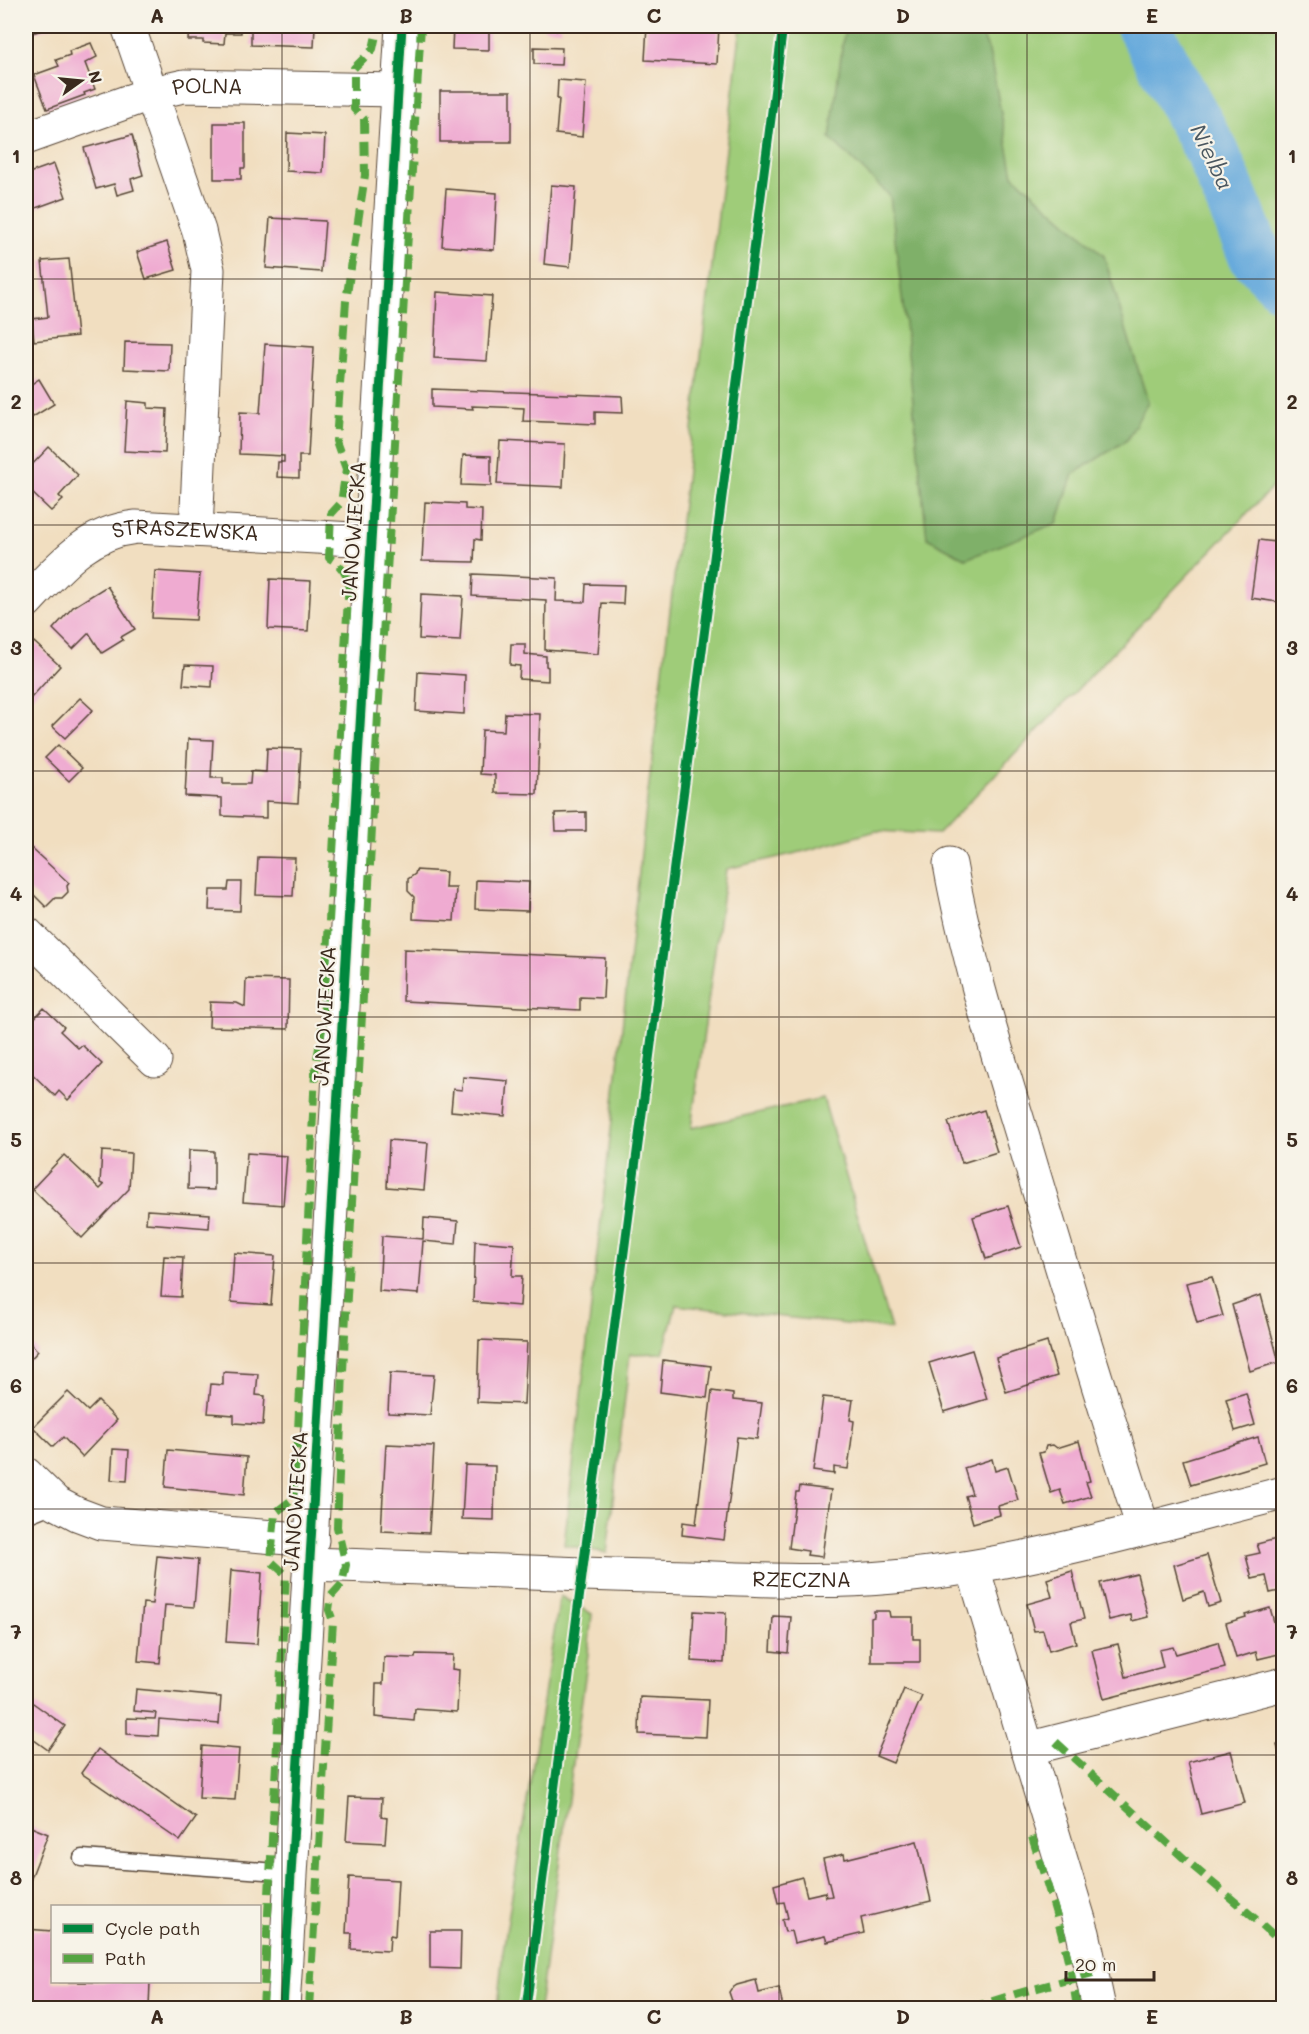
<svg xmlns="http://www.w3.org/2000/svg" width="1309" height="2034" font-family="Mali,sans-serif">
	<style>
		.green { fill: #9fcc79; stroke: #6d7b4c; stroke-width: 1.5 }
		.forest { fill: #7fb069; stroke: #5d6d44; stroke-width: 1.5 }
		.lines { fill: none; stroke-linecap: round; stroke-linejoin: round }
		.river { stroke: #67aadc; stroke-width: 54 }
		.building { fill: #efabd1 }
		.lane-casing { stroke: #564536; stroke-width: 19 }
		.street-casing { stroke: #564536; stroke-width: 35 }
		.secondary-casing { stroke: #564536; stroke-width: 35 }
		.lane { stroke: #fff; stroke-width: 16 }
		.street { stroke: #fff; stroke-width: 33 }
		.secondary { stroke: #fff; stroke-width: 33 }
		.quiet { stroke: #54a441; stroke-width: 8; stroke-dasharray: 15 8; stroke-linecap: butt }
		.cycleway-casing { stroke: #f7f3e8; stroke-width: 13 }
		.cycleway { stroke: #00873e; stroke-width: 9 }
		.grid { fill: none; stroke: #3b2a1e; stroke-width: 1.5; stroke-opacity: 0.55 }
		.labels { text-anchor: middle; stroke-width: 4.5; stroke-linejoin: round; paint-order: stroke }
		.street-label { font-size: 21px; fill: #3b2a1e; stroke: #f7f3e8 }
		.water-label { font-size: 22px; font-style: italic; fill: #4a5760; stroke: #f7f3e8 }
		.neatline { fill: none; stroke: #3b2a1e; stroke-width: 2 }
		.grid-label { font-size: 20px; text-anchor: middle; font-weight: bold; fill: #3b2a1e }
	</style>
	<rect width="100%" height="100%" fill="#f7f3e8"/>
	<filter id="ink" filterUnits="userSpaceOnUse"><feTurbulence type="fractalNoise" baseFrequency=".0167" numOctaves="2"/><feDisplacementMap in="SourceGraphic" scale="12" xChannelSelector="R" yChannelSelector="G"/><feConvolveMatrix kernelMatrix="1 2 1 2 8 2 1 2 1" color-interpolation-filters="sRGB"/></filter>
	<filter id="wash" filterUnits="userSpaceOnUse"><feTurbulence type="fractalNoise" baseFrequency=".008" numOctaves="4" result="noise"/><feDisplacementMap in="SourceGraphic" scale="24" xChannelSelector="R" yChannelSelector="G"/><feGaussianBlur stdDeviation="1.35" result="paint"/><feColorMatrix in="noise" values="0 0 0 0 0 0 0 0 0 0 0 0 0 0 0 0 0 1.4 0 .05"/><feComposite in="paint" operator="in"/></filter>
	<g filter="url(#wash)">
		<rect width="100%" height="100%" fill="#f1dec0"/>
		<!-- green -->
		<g class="green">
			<polygon points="741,26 1283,26 1283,476 938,834 876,831 801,852 726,869 691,1128 823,1098 891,1329 676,1305 663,1353 630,1354 607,1553 564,1545 605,1184 645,817"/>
			<polygon points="560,1596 592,1614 587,1663 539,2008 497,2008 503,1951"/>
		</g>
		<!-- forest -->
		<polygon class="forest" points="845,26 978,26 989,51 1013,175 1104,256 1148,402 1127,440 1073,474 1057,523 966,559 927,538 904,314 890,196 830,138"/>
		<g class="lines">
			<!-- river -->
			<polyline class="river" points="1143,26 1213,154 1255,255 1284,285"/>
		</g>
		<g id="blocks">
			<!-- building -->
			<g class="building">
				<polygon points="26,26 55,26 26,35"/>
				<polygon points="189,26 241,26 241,33 225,33 224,44 203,43 203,40 188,40"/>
				<polygon points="251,26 315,26 314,47 251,45"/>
				<polygon points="453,26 489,26 489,50 452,49"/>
				<polygon points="544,26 561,26 561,30 544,29"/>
				<polygon points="647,26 719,26 717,64 645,60"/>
				<polygon points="91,43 97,57 85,63 95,89 84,93 85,95 47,109 34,75 59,66 56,60 70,55 69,51"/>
				<polygon points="534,47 562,48 561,65 534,64"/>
				<polygon points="558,80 586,82 582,137 556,134 559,99 557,99"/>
				<rect x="440" y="91" width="71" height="51"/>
				<polygon points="214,123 245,123 245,168 241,168 241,179 214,179"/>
				<polygon points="287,133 325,135 323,173 286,171"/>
				<polygon points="132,135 143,175 131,179 134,190 117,195 114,184 96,189 84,148"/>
				<polygon points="54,164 66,197 33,209 26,188 26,174"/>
				<polygon points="551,185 576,187 570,267 544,264"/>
				<polygon points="446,189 497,193 494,250 442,246"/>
				<polygon points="270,218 325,221 321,272 266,268"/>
				<polygon points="167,242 176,270 146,279 137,252"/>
				<polygon points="69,259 77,336 34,341 32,319 48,317 42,261"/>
				<polygon points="437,292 492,296 487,361 434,358"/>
				<polygon points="125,342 170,343 169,371 124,369"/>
				<polygon points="265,344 314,347 308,456 299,456 299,478 277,477 278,462 284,462 284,456 239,454 240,412 260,413"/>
				<polygon points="39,379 54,404 28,420 26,417 26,388"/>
				<polygon points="432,389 622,396 623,413 595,412 595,424 523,421 524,408 472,406 473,409 432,407"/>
				<polygon points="127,401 148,403 148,408 167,409 165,453 124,451"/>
				<polygon points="500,441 565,444 563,487 497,484"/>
				<polygon points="49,447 78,475 59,496 63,500 51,511 26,487 26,471"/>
				<polygon points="463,455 491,456 491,486 461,485"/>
				<polygon points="425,502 465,504 465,509 482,510 481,540 475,539 474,562 422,561"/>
				<polygon points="1259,540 1284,543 1284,603 1251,598"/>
				<polygon points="155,571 200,574 196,620 152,618"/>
				<polygon points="473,574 557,578 556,601 585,602 586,584 624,585 623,604 602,603 598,654 545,650 546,600 472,596"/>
				<polygon points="270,579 311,581 308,631 268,629"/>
				<polygon points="107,586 135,629 121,637 123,640 102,653 89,633 73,649 53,629 73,607"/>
				<polygon points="421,594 463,596 460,641 419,639"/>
				<polygon points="34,642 60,666 30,699 26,695 26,651"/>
				<polygon points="511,644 525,644 525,654 546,656 546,666 548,667 548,681 519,679 520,666 510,665"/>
				<polygon points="185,665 213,666 212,687 183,685"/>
				<polygon points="418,672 465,675 464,714 416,711"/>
				<polygon points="80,698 93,710 65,738 52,726"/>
				<polygon points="505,713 540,714 537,794 495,793 495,775 480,774 482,730 504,731"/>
				<polygon points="188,739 213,740 211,778 223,778 223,784 250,784 251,771 266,772 267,748 301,749 298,803 266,801 266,818 222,816 222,798 185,796"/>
				<polygon points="58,745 82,768 69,781 45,758"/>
				<polygon points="586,812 586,831 556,831 555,813"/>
				<polygon points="30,847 69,883 67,886 68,892 62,898 55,898 46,907 26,887 26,851"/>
				<polygon points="258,857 295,858 293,896 256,895"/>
				<polygon points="416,870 446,872 445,888 456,888 454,921 413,919 414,897 408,891 408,879 415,874"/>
				<polygon points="476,880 529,882 528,911 475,909"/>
				<polygon points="229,882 241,882 240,911 209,910 210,890 228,890"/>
				<polygon points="404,949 605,958 603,998 580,997 580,1010 403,1001"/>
				<polygon points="246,979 289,980 288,1029 209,1027 210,1002 237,1003 245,1007"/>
				<polygon points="44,1008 64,1027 60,1031 78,1048 82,1045 102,1064 68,1100 59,1091 55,1096 26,1068 26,1027"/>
				<polygon points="463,1077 508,1081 505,1116 451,1111 453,1089 462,1090"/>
				<polygon points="984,1110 997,1152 962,1163 948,1122"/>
				<polygon points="389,1140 428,1143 424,1190 387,1187"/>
				<polygon points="189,1150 214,1151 214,1190 188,1189"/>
				<polygon points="102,1151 131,1153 129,1189 82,1238 32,1189 64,1155 100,1189 104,1185 100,1183"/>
				<polygon points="247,1153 287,1156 283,1205 243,1202"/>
				<polygon points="1008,1206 1021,1247 986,1259 973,1217"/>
				<polygon points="147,1210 210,1214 209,1228 146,1223"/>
				<polygon points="424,1218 458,1221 456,1244 423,1241 419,1294 379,1291 382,1236 423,1239"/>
				<polygon points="475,1241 514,1244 512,1276 522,1276 520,1306 473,1302"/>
				<polygon points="234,1253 275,1256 271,1305 231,1302"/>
				<polygon points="164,1256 183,1257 181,1297 161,1296"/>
				<polygon points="1212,1277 1223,1316 1197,1323 1186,1283"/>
				<polygon points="1261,1295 1279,1362 1250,1371 1232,1305"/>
				<polygon points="26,1339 38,1351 26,1364"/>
				<polygon points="479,1340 527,1342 524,1404 477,1402"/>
				<polygon points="1047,1342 1057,1376 1006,1392 996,1358"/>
				<polygon points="972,1350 987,1399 944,1412 929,1363"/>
				<polygon points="663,1360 711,1366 707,1398 660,1392"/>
				<polygon points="223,1372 258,1374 256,1395 265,1396 263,1425 234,1423 234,1415 208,1413 211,1384 223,1385"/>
				<polygon points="390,1373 434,1375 430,1415 388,1413"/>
				<polygon points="712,1391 733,1394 733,1400 762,1403 757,1439 737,1437 724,1540 682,1535 683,1522 696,1524"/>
				<polygon points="68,1392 88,1411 98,1401 117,1420 82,1457 63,1437 53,1447 33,1427"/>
				<polygon points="1246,1393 1255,1425 1235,1431 1226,1399"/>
				<polygon points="823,1397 853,1400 850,1420 854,1421 848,1469 834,1467 834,1474 813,1471"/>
				<polygon points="1258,1437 1265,1463 1191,1485 1183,1460"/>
				<polygon points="1079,1441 1090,1481 1086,1482 1091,1496 1065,1504 1060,1490 1051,1493 1039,1453 1044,1452 1046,1446 1053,1445 1057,1448"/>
				<polygon points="386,1444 434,1446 429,1533 381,1531"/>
				<polygon points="113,1449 129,1450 127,1481 111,1480"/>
				<polygon points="168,1450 247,1457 244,1495 165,1487"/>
				<polygon points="992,1459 995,1471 1008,1467 1018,1500 998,1506 1000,1515 973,1523 965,1496 972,1494 964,1468"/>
				<polygon points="465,1465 495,1466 494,1520 462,1519"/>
				<polygon points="800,1486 831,1490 822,1557 807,1555 808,1551 789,1548 796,1492 799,1492"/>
				<polygon points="1284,1537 1284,1590 1270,1593 1266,1576 1252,1579 1246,1556 1260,1553 1257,1544"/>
				<polygon points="1207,1555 1221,1603 1208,1607 1204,1592 1183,1599 1174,1565"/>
				<polygon points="157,1556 198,1560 194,1607 165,1605 160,1663 138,1661 143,1603 152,1604"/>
				<polygon points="231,1570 262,1573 257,1644 226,1642"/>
				<polygon points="1072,1571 1084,1619 1071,1622 1076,1643 1049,1651 1043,1630 1034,1631 1027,1604 1052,1597 1047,1579"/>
				<polygon points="1137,1574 1148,1617 1132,1621 1131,1615 1109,1620 1100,1583"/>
				<polygon points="1270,1608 1283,1653 1258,1659 1256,1652 1236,1658 1226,1623 1246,1617 1245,1615"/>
				<polygon points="694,1611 726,1613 724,1663 691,1661"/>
				<polygon points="874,1611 889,1611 890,1617 913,1617 913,1639 920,1639 920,1662 871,1662 871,1618 874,1617"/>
				<polygon points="773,1616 791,1617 788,1653 771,1651"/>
				<polygon points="1218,1642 1225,1668 1104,1699 1092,1650 1118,1644 1126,1677 1163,1667 1159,1650 1173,1647 1176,1654"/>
				<polygon points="416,1654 453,1655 452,1669 459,1670 457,1712 415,1709 414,1721 375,1717 376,1684 383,1684 384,1657 415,1658"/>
				<polygon points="136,1689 221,1697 219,1724 159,1719 158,1736 127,1734 127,1718 155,1719 156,1713 134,1711"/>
				<polygon points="904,1689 922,1696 893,1763 876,1756"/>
				<polygon points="640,1697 708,1700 706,1737 639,1734"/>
				<polygon points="26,1698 65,1726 48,1750 26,1734"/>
				<polygon points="1284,1744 1284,1767 1283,1767 1277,1745"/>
				<polygon points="202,1746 239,1749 235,1800 199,1798"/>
				<polygon points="98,1749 196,1818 180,1841 81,1773"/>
				<polygon points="1231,1751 1245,1803 1201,1814 1188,1762"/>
				<polygon points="349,1797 382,1798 381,1817 387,1818 385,1843 346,1841"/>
				<polygon points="26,1825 48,1834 28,1886 26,1885"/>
				<polygon points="917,1841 931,1901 861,1918 864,1933 827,1942 825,1936 794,1943 791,1931 785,1932 782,1920 788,1918 784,1902 778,1903 774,1885 802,1877 807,1896 825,1892 826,1897 832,1896 823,1859 844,1854 845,1859"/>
				<polygon points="349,1877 398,1880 395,1936 390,1935 389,1951 351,1949 352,1933 346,1933"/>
				<polygon points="26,1929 52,1931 52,1982 150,1982 149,2008 26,2008"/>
				<polygon points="430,1931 461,1931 460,1969 430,1968"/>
				<polygon points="756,1980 759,1993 779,1988 783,2008 704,2008 732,2001 729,1992 731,1989 737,1985"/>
			</g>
		</g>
	</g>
	<g filter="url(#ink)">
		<use href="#blocks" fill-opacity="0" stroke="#564536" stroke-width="1.5"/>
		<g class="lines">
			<!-- lane casing -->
			<g class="lane-casing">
				<g id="lane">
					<polyline points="26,1515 56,1503"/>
					<polyline points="82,1858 292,1873"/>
				</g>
			</g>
			<!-- street casing -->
			<g class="street-casing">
				<g id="street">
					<polyline points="128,26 199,231 208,270 196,530"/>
					<path id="s1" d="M26,138L152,93L184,86L398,90"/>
					<path id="s2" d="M26,602C58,568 87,532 136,527L371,540"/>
					<path d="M950,864C967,958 996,1049 1024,1141C1062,1270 1102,1399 1143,1528"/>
					<polyline points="26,933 155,1060"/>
					<polyline points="26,1474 56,1503 77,1514 101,1523 312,1540"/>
					<path id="s3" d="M310,1564C436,1568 560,1574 686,1577C754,1579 824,1584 893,1577C1025,1565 1155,1525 1284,1493"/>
					<polyline points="973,1568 1083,1933 1099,2008"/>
					<polyline points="1027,1749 1284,1684"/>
				</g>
			</g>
			<!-- secondary casing -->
			<g class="secondary-casing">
				<polyline id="secondary" points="283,2008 402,26"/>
			</g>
			<!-- lane -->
			<use href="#lane" class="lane"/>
			<!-- street -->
			<use href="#street" class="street"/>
			<!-- secondary -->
			<use href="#secondary" class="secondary"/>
			<!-- quiet -->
			<g class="quiet">
				<polyline points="1056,1742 1188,1862 1259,1922 1284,1945"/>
				<path d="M1032,1837C1050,1893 1069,1950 1077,2008"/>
				<path d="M263,2008L286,1575L271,1561L275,1513L293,1499L298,1431L315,1072L323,1023L349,581C344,571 339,563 329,558L331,514L341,503L346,469L336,441L346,301L365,175L364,119L354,109V68L373,49L378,26"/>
				<polyline points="309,2008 333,1621 329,1610 331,1596 342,1584 346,1565 337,1527 343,1371 378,715 421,26"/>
				<polyline points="970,2008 1019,1993 1093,1973"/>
			</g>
			<!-- cycleway casing -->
			<g class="cycleway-casing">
				<g id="cycleway">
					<polyline points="283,2008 402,26"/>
					<polyline points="526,2008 783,26"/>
				</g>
			</g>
			<!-- cycleway -->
			<use href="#cycleway" class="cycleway"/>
		</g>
	</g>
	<!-- grid -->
	<path class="grid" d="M282,26V2008M530,26V2008M779,26V2008M1027,26V2008M26,279H1284M26,525H1284M26,771H1284M26,1017H1284M26,1263H1284M26,1509H1284M26,1755H1284"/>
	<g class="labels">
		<!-- street labels -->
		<g class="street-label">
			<text dy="7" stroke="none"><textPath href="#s1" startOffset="190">POLNA</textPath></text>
			<text transform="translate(354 531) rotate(-86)" y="7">JANOWIECKA</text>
			<text dy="7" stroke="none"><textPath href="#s2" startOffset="186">STRASZEWSKA</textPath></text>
			<text transform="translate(325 1016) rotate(-87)" y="7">JANOWIECKA</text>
			<text transform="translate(296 1501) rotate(-86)" y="7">JANOWIECKA</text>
			<text dy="7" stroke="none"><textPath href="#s3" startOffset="492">RZECZNA</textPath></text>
		</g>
		<!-- water labels -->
		<g class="water-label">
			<text transform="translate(1212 157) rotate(64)" y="8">Nielba</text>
		</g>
	</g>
	<!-- margin -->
	<rect width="1309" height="2034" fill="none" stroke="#f7f3e8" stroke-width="66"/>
	<!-- legend -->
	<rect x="51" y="1905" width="210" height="78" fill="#f7f3e8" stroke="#aca397" stroke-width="1.5"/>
	<rect x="63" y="1924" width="30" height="9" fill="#00873e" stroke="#aca397" stroke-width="1.5"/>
	<text x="105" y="1935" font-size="18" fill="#3b2a1e">Cycle path</text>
	<rect x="63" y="1954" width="30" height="9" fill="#54a441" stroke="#aca397" stroke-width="1.5"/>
	<text x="105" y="1965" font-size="18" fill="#3b2a1e">Path</text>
	<!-- north arrow -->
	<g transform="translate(81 81) rotate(75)" stroke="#f7f3e8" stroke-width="4.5" paint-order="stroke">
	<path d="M0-4.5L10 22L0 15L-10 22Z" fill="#3b2a1e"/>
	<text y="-9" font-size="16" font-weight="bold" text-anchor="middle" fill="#3b2a1e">N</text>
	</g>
	<!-- scale -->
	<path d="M1066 1971v9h88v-9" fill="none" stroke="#3b2a1e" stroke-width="3"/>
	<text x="1075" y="1971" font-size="18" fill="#3b2a1e" stroke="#f7f3e8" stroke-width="4.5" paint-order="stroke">20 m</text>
	<rect x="33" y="33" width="1243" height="1968" class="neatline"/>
	<g class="grid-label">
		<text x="157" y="23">A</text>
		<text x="406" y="23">B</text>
		<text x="654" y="23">C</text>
		<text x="903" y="23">D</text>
		<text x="1152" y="23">E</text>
		<text x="16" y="163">1</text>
		<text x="1292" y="163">1</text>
		<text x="16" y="409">2</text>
		<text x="1292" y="409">2</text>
		<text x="16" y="655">3</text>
		<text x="1292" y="655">3</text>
		<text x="16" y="901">4</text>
		<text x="1292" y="901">4</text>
		<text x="16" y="1147">5</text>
		<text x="1292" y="1147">5</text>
		<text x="16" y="1393">6</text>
		<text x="1292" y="1393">6</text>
		<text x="16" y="1639">7</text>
		<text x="1292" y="1639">7</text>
		<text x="16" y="1885">8</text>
		<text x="1292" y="1885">8</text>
		<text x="157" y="2024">A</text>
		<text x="406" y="2024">B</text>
		<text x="654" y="2024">C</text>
		<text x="903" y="2024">D</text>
		<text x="1152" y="2024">E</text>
	</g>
</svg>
